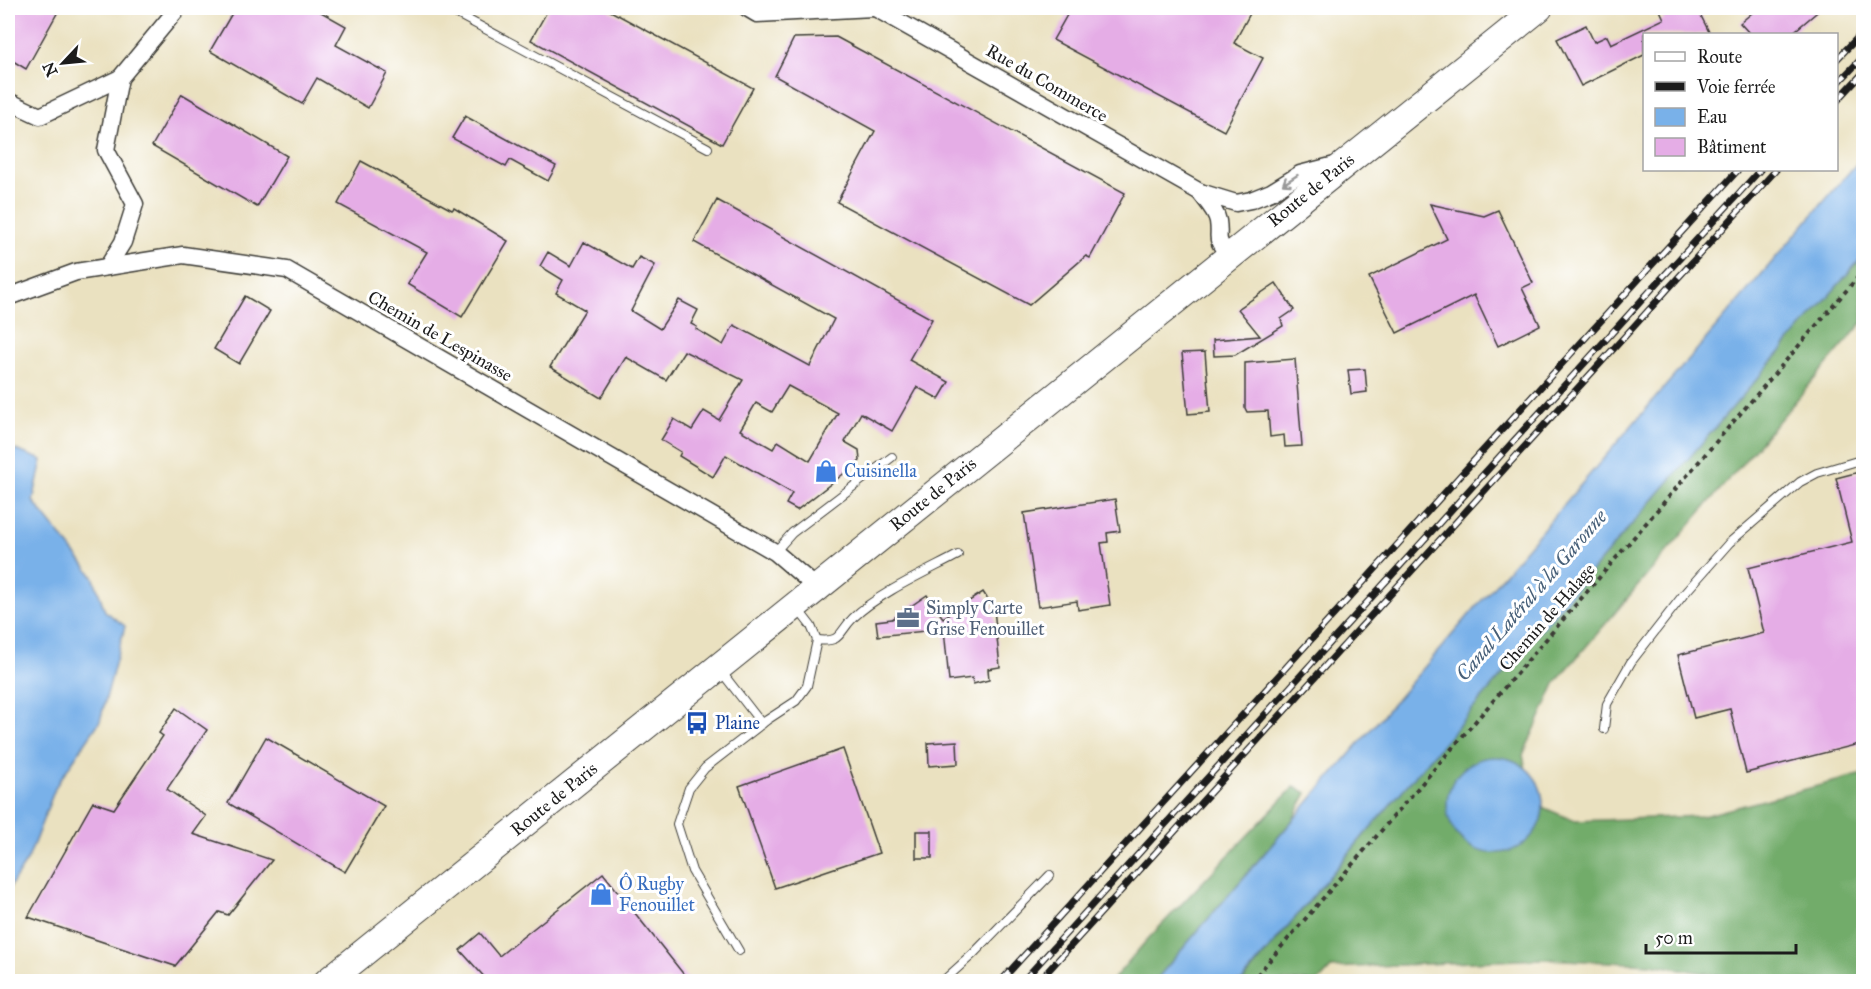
<svg xmlns="http://www.w3.org/2000/svg" width="1871" height="989" font-family="'IM FELL Great Primer',serif">
	<style>
		.forest { fill: #72ac6b; stroke: #476444; stroke-width: 1.5 }
		.water { fill: #79b1e9; stroke: #4a6682; stroke-width: 1.5 }
		.building { fill: #e5ade6; fill-rule: evenodd }
		.lines { fill: none; stroke-linecap: round; stroke-linejoin: round }
		.service-casing { stroke: #3b3a35; stroke-width: 10 }
		.minor-casing { stroke: #3b3a35; stroke-width: 19 }
		.primary-casing { stroke: #3b3a35; stroke-width: 29 }
		.path { stroke: #3b3a35; stroke-width: 4; stroke-dasharray: 4.5 4.5; stroke-linecap: butt }
		.service { stroke: #fff; stroke-width: 8 }
		.minor { stroke: #fff; stroke-width: 16 }
		.primary { stroke: #fff; stroke-width: 27 }
		.rail-casing { stroke: #1c1c1c; stroke-width: 7 }
		.rail { stroke: #fff; stroke-width: 4.5; stroke-dasharray: 14; stroke-linecap: butt }
		.oneway { stroke: #999 }
		.labels { text-anchor: middle; stroke-width: 6; stroke-linejoin: round; paint-order: stroke }
		.street-label { font-size: 18px; fill: #1c1c1c; stroke: #fff }
		.shop-label { font-size: 18px; fill: #366cbe; stroke: #fff; text-anchor: start }
		.service-label { font-size: 18px; fill: #4e5e75; stroke: #fff; text-anchor: start }
		.transit-label { font-size: 18px; fill: #164399; stroke: #fff; text-anchor: start }
		.water-label { font-size: 20px; font-style: italic; fill: #465f78; stroke: #fff }
	</style>
	<rect width="100%" height="100%" fill="#fff"/>
	<filter id="ink" filterUnits="userSpaceOnUse"><feTurbulence type="fractalNoise" baseFrequency=".0167" numOctaves="2"/><feDisplacementMap in="SourceGraphic" scale="12" xChannelSelector="R" yChannelSelector="G"/><feConvolveMatrix kernelMatrix="1 2 1 2 8 2 1 2 1" color-interpolation-filters="sRGB"/></filter>
	<filter id="wash" filterUnits="userSpaceOnUse"><feTurbulence type="fractalNoise" baseFrequency=".008" numOctaves="4" result="noise"/><feDisplacementMap in="SourceGraphic" scale="24" xChannelSelector="R" yChannelSelector="G"/><feGaussianBlur stdDeviation="1.35" result="paint"/><feColorMatrix in="noise" values="0 0 0 0 0 0 0 0 0 0 0 0 0 0 0 0 0 1.4 0 .05"/><feComposite in="paint" operator="in"/></filter>
	<g filter="url(#wash)">
		<rect width="100%" height="100%" fill="#eae1c0"/>
		<!-- forest -->
		<g class="forest">
			<polygon points="1863,256 1863,322 1556,682 1523,755 1533,803 1575,821 1703,816 1863,774 1863,981 1751,981 1651,964 1543,959 1331,968 1319,981 1242,982 1364,835"/>
			<polygon points="1294,787 1307,793 1292,821 1155,981 1111,982 1146,941"/>
		</g>
		<!-- water -->
		<g class="water">
			<polygon points="1863,156 1863,256 1364,835 1242,981 1155,981"/>
			<polygon points="8,447 42,460 33,501 93,576 105,611 125,626 100,721 56,786 28,859 8,890"/>
			<circle cx="1495" cy="805" r="48"/>
		</g>
		<g id="blocks">
			<!-- building -->
			<g class="building">
				<polygon points="8,8 60,8 26,69 8,58"/>
				<polygon points="235,8 314,8 346,26 336,45 387,73 368,108 317,78 302,104 210,51"/>
				<polygon points="549,8 605,8 753,88 722,144 531,40"/>
				<polygon points="1071,8 1253,8 1234,43 1263,58 1224,131 1053,40"/>
				<polygon points="1659,8 1697,8 1710,34 1644,34 1644,55 1581,86 1557,39 1586,25 1594,42 1607,36 1611,44 1664,19"/>
				<polygon points="1758,8 1822,8 1791,34 1750,34 1740,23"/>
				<polygon points="836,37 1125,193 1090,258 1086,256 1029,305 837,202 875,131 775,76 794,38"/>
				<polygon points="182,94 287,156 257,207 152,146"/>
				<polygon points="465,116 556,166 548,181 510,160 506,167 452,138"/>
				<polygon points="361,161 452,210 454,208 508,241 462,317 407,284 427,252 338,204"/>
				<path d="M717,200L932,319L909,360L949,382L939,399L917,387L892,431L861,413L845,442L859,450L860,461L797,510L786,504L792,493L726,455L713,477L679,456L681,452L661,440L674,419L692,430L704,411L719,420L743,380L684,351L666,380L626,357L601,398L550,367L585,310L556,293L563,280L540,266L548,252L571,266L584,242L632,269L639,257L655,265L631,311L660,329L679,300L698,310L691,324L697,327L696,329L723,345L734,325L810,366L834,319L694,242ZM788,386L838,413L810,461L778,441L773,449L740,430L756,403L772,412Z"/>
				<polygon points="1430,204 1484,216 1498,210 1533,283 1522,288 1540,325 1498,346 1474,295 1397,333 1369,277 1447,239"/>
				<polygon points="1276,283 1294,310 1281,319 1283,326 1235,355 1214,356 1213,340 1260,336 1238,309"/>
				<polygon points="245,296 270,311 239,364 214,349"/>
				<polygon points="1205,352 1210,412 1188,414 1182,353"/>
				<polygon points="1295,359 1302,446 1285,447 1284,435 1270,437 1268,411 1247,412 1245,408 1245,363"/>
				<polygon points="1365,369 1367,392 1351,394 1348,370"/>
				<polygon points="1863,471 1863,743 1746,773 1730,709 1694,718 1678,655 1764,633 1748,568 1852,542 1836,478"/>
				<polygon points="1115,499 1120,531 1107,533 1108,542 1101,543 1110,605 1078,610 1077,601 1038,607 1024,513"/>
				<polygon points="983,592 994,609 1000,667 988,669 989,680 973,684 972,678 949,681 944,629 878,636 876,621 892,619 927,595 943,618"/>
				<polygon points="176,708 207,730 167,789 206,816 193,834 272,860 228,915 219,912 175,966 28,917 93,802 114,809 163,736 159,733"/>
				<polygon points="266,737 384,806 345,872 228,803"/>
				<polygon points="957,741 958,764 929,766 928,743"/>
				<polygon points="843,749 879,853 775,888 739,786"/>
				<rect x="916" y="831" width="16" height="27"/>
				<polygon points="603,873 689,981 488,981 460,950 480,933 499,956"/>
			</g>
		</g>
	</g>
	<g filter="url(#ink)">
		<use href="#blocks" fill-opacity="0" stroke="#3b3a35" stroke-width="1.5"/>
		<g class="lines">
			<!-- service casing -->
			<g class="service-casing">
				<g id="service">
					<polyline points="446,8 708,148"/>
					<polyline points="775,552 792,533 892,457"/>
					<path d="M817,640C842,643 838,633 853,618C877,594 928,571 958,555"/>
					<polyline points="720,670 762,724"/>
					<polyline points="1604,729 1607,704 1631,662 1684,594 1729,543 1800,482 1817,473 1864,459"/>
					<polyline points="739,951 692,871 677,824 689,788 705,768 767,720 796,701 807,686 817,640 811,626 797,608"/>
					<polyline points="942,982 973,954 1050,875"/>
				</g>
			</g>
			<!-- minor casing -->
			<g class="minor-casing">
				<g id="minor">
					<polyline points="747,8 757,14 873,8"/>
					<polyline points="875,8 1200,192"/>
					<polyline points="8,101 40,116 120,78"/>
					<path d="M1229,256C1213,235 1221,242 1218,221C1216,210 1206,201 1200,192L1236,203L1251,200L1271,192L1300,174L1339,164"/>
					<polyline points="108,266 123,242 135,204 106,150 120,78 178,8"/>
					<polyline points="8,297 76,272 183,255 287,270 775,552 816,587"/>
				</g>
			</g>
			<!-- primary casing -->
			<g class="primary-casing">
				<polyline id="primary" points="327,982 1539,8"/>
			</g>
			<!-- path -->
			<polyline class="path" points="1251,982 1864,270"/>
			<!-- service -->
			<use href="#service" class="service"/>
			<!-- minor -->
			<use href="#minor" class="minor"/>
			<!-- primary -->
			<use href="#primary" class="primary"/>
			<!-- rail casing -->
			<g class="rail-casing">
				<g id="rail">
					<polyline points="1836,60 1864,31"/>
					<polyline points="1836,85 1864,56"/>
					<polyline points="1836,102 1864,72"/>
					<polyline points="1000,982 1738,170"/>
					<polyline points="1022,982 1760,170"/>
					<polyline points="1038,982 1776,170"/>
				</g>
			</g>
			<!-- rail -->
			<use href="#rail" class="rail"/>
		</g>
		<!-- one-way arrows -->
		<defs><path id="oneway-shaft" d="M-6 0H5M1.5-3L5.5 0L1.5 3" fill="none" stroke-width="1.6" stroke-linecap="round" stroke-linejoin="round" transform="scale(1.5)"/></defs>
		<use class="oneway" href="#oneway-shaft" transform="translate(1290 180) rotate(147)"/>
	</g>
	<!-- icons -->
	<defs>
		<g id="shop-bare" transform="scale(1.8)"><path d="M-5-2.5h2.3a2.7 3.5 0 0 1 5.4 0H5L5.5 6h-11ZM-1.5-2.5h3a1.5 2.3 0 0 0-3 0Z" fill="#3f7fe0" stroke="#fff" stroke-width="2.5" paint-order="stroke"/></g>
		<g id="office-bare" transform="scale(1.8)"><path d="M-6-3h4V-5.5h4V-3h4V5H-6ZM-1-4.5V-3h2v-1.5ZM-6 0V1H6V0Z" fill="#5c6f8a" stroke="#fff" stroke-width="2.5" paint-order="stroke"/></g>
		<g id="bus-bare" transform="scale(1.8)"><path d="M-5-6H5V4H4V6H2V4H-2V6H-4V4H-5ZM-3.5-4V0h7V-4ZM-3.5 1.2v1.5H-2V1.2ZM2 1.2v1.5H3.5V1.2Z" fill="#1a4fb4" stroke="#fff" stroke-width="2.5" paint-order="stroke"/></g>
	</defs>
	<g fill-rule="evenodd">
		<use href="#shop-bare" x="826" y="471"/>
		<use href="#office-bare" x="908" y="618"/>
		<use href="#bus-bare" x="697" y="723"/>
		<use href="#shop-bare" x="601" y="894"/>
	</g>
	<g class="labels">
		<!-- street labels -->
		<g class="street-label">
			<text transform="translate(1047 83) rotate(30)" y="6">Rue du Commerce</text>
			<text transform="translate(1311 190) rotate(-39)" y="6">Route de Paris</text>
			<text transform="translate(440 336) rotate(30)" y="6">Chemin de Lespinasse</text>
			<text transform="translate(933 494) rotate(-39)" y="6">Route de Paris</text>
			<text transform="translate(1547 617) rotate(-49)" y="6">Chemin de Halage</text>
			<text transform="translate(554 799) rotate(-39)" y="6">Route de Paris</text>
		</g>
		<!-- shop labels -->
		<g class="shop-label">
			<text x="844" y="477">Cuisinella</text>
			<text x="619" y="890">Ô Rugby<tspan x="619" dy="21">Fenouillet</tspan></text>
		</g>
		<!-- service labels -->
		<g class="service-label">
			<text x="926" y="614">Simply Carte<tspan x="926" dy="21">Grise Fenouillet</tspan></text>
		</g>
		<!-- transit labels -->
		<g class="transit-label">
			<text x="715" y="729">Plaine</text>
		</g>
		<!-- water labels -->
		<g class="water-label">
			<text transform="translate(1531 595) rotate(-49)" y="7">Canal Latéral à la Garonne</text>
		</g>
	</g>
	<!-- margin -->
	<rect width="1871" height="989" fill="none" stroke="#fff" stroke-width="30"/>
	<!-- legend -->
	<rect x="1643" y="33" width="195" height="138" fill="#ffffff" stroke="#a4a4a4" stroke-width="1.5"/>
	<rect x="1655" y="52" width="30" height="9" fill="#ffffff" stroke="#a4a4a4" stroke-width="1.5"/>
	<text x="1697" y="63" font-size="18" fill="#1c1c1c">Route</text>
	<rect x="1655" y="82" width="30" height="9" fill="#1c1c1c" stroke="#a4a4a4" stroke-width="1.5"/>
	<text x="1697" y="93" font-size="18" fill="#1c1c1c">Voie ferrée</text>
	<rect x="1655" y="108" width="30" height="18" fill="#79b1e9" stroke="#a4a4a4" stroke-width="1.5"/>
	<text x="1697" y="123" font-size="18" fill="#1c1c1c">Eau</text>
	<rect x="1655" y="138" width="30" height="18" fill="#e5ade6" stroke="#a4a4a4" stroke-width="1.5"/>
	<text x="1697" y="153" font-size="18" fill="#1c1c1c">Bâtiment</text>
	<!-- north arrow -->
	<g transform="translate(63 63) rotate(244)" stroke="#ffffff" stroke-width="4.5" paint-order="stroke">
	<path d="M0-4.5L10 22L0 15L-10 22Z" fill="#1c1c1c"/>
	<text y="-9" font-size="16" font-weight="bold" text-anchor="middle" fill="#1c1c1c">N</text>
	</g>
	<!-- scale -->
	<path d="M1646 944v9h150v-9" fill="none" stroke="#1c1c1c" stroke-width="3"/>
	<text x="1655" y="944" font-size="18" fill="#1c1c1c" stroke="#ffffff" stroke-width="4.5" paint-order="stroke">50 m</text>
</svg>
